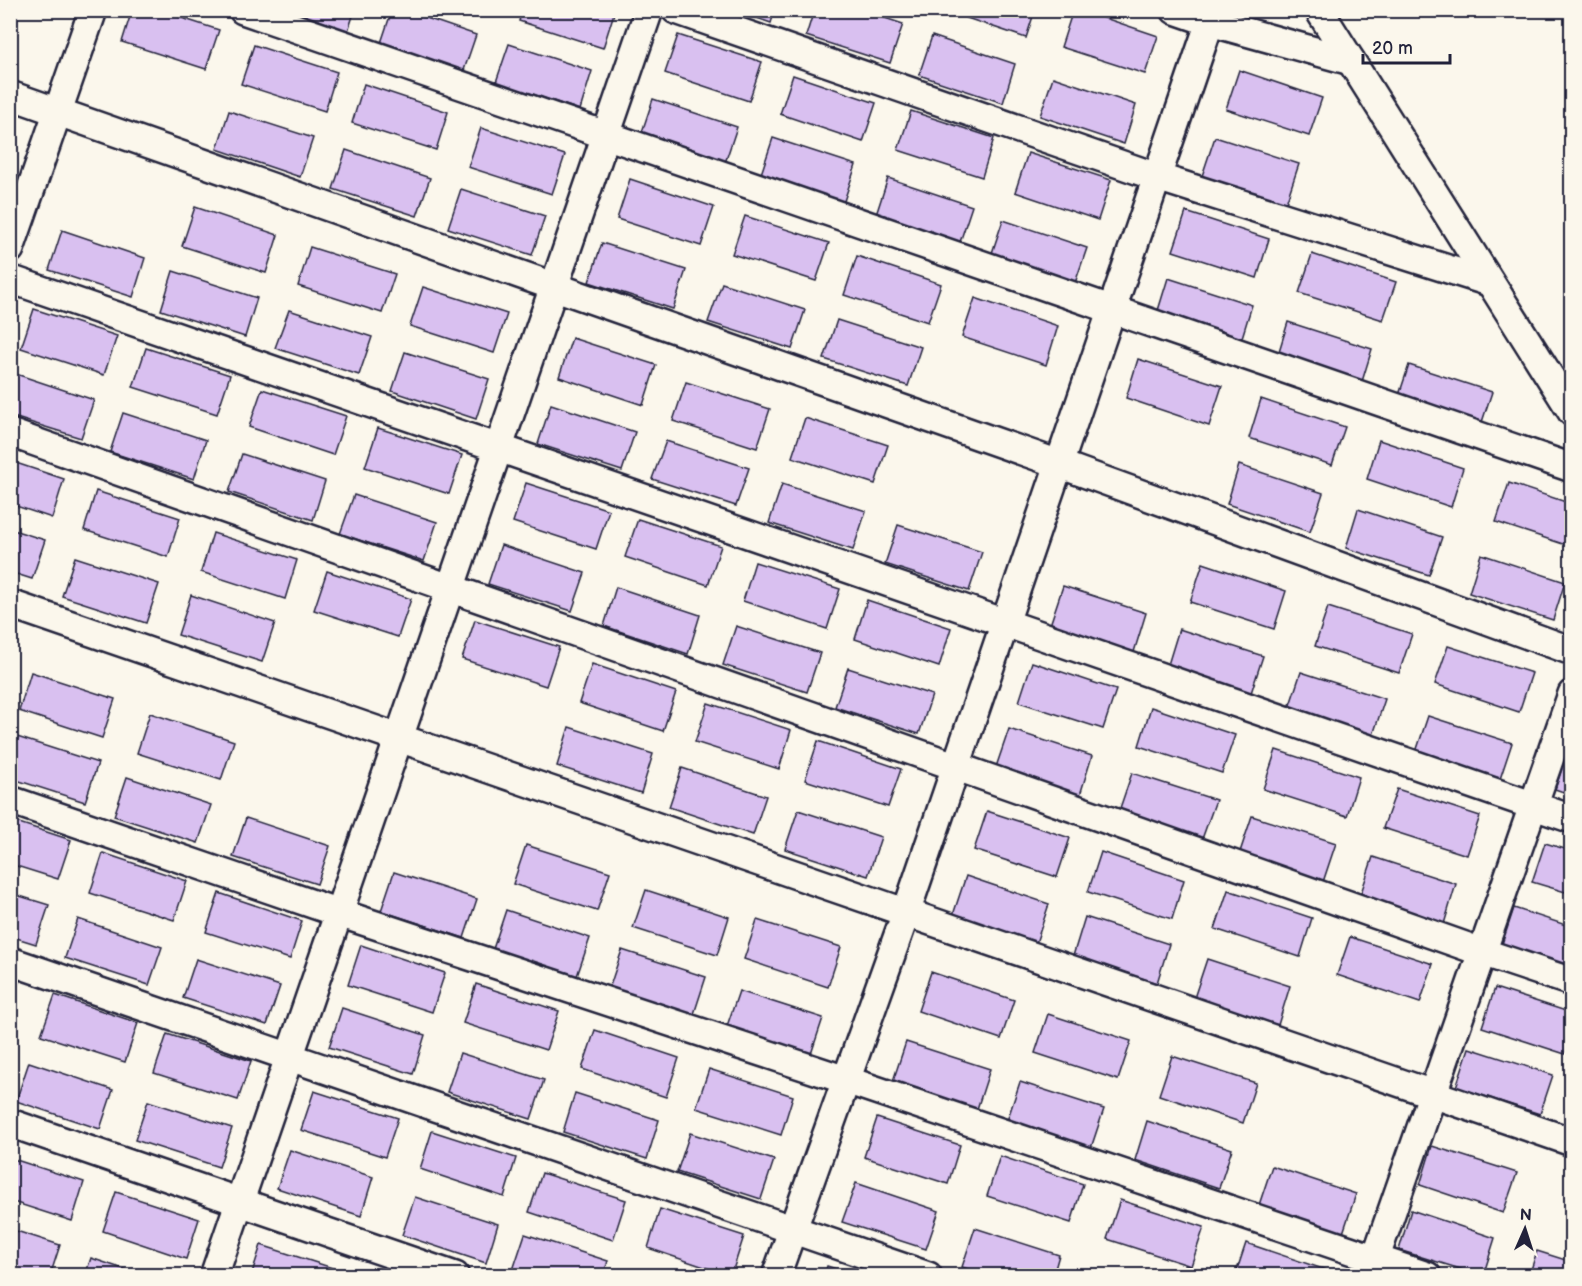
<svg xmlns="http://www.w3.org/2000/svg" width="1582" height="1286" font-family="'Balsamiq Sans',sans-serif">
	<style>
		.building { fill: #d9c0f0; stroke: #22223b; stroke-width: 1.5 }
		.lines { fill: none; stroke-linecap: round; stroke-linejoin: round }
		.street-casing { stroke: #22223b; stroke-width: 32 }
		.street { stroke: #fbf7ec; stroke-width: 27 }
	</style>
	<rect width="100%" height="100%" fill="#fbf7ec"/>
	<filter id="ink" filterUnits="userSpaceOnUse"><feTurbulence type="fractalNoise" baseFrequency=".0167" numOctaves="2"/><feDisplacementMap in="SourceGraphic" scale="12" xChannelSelector="R" yChannelSelector="G"/><feConvolveMatrix kernelMatrix="1 2 1 2 8 2 1 2 1" color-interpolation-filters="sRGB"/></filter>
	<g filter="url(#ink)">
		<!-- building -->
		<g class="building">
			<polygon points="132,10 157,10 219,30 206,69 122,42"/>
			<polygon points="286,10 355,10 348,31"/>
			<polygon points="392,10 403,10 476,35 463,73 380,46"/>
			<polygon points="522,10 615,10 603,48 519,21"/>
			<polygon points="734,10 775,10 771,23"/>
			<polygon points="814,10 861,10 903,24 890,63 806,36"/>
			<polygon points="943,10 1035,10 1026,38"/>
			<polygon points="1073,10 1081,10 1158,36 1145,74 1061,47"/>
			<polygon points="678,35 762,62 749,101 665,73"/>
			<polygon points="932,36 1015,64 1003,103 919,75"/>
			<polygon points="509,44 592,71 580,110 496,82"/>
			<polygon points="254,45 337,72 325,111 241,84"/>
			<polygon points="1239,70 1322,98 1309,136 1226,109"/>
			<polygon points="793,75 876,103 863,142 780,114"/>
			<polygon points="1053,77 1136,105 1124,144 1040,116"/>
			<polygon points="364,84 448,112 436,150 352,123"/>
			<polygon points="653,99 737,127 724,166 640,138"/>
			<polygon points="229,111 313,138 300,177 217,149"/>
			<polygon points="911,111 994,138 982,177 898,150"/>
			<polygon points="481,128 565,155 552,194 468,167"/>
			<polygon points="1215,137 1299,164 1286,203 1202,176"/>
			<polygon points="773,138 856,165 843,204 760,177"/>
			<polygon points="346,150 430,178 417,216 333,189"/>
			<polygon points="1028,153 1111,180 1098,220 1015,192"/>
			<polygon points="888,178 972,206 959,245 875,218"/>
			<polygon points="630,179 714,207 701,246 617,219"/>
			<polygon points="461,189 545,216 532,255 448,228"/>
			<polygon points="195,207 278,235 266,273 182,246"/>
			<polygon points="1186,212 1269,239 1257,278 1173,251"/>
			<polygon points="745,216 829,243 816,281 732,254"/>
			<polygon points="1003,220 1087,248 1074,286 990,259"/>
			<polygon points="62,230 145,258 133,297 49,270"/>
			<polygon points="602,243 686,270 673,309 589,282"/>
			<polygon points="310,247 395,274 382,313 298,286"/>
			<polygon points="1312,254 1396,282 1383,320 1299,293"/>
			<polygon points="857,256 941,284 928,322 844,295"/>
			<polygon points="173,271 257,298 245,337 161,310"/>
			<polygon points="1168,278 1252,305 1240,344 1156,317"/>
			<polygon points="722,283 805,310 792,349 708,322"/>
			<polygon points="423,287 507,314 494,353 410,326"/>
			<polygon points="975,298 1058,326 1046,365 962,337"/>
			<polygon points="34,309 117,336 104,375 21,348"/>
			<polygon points="289,310 372,337 359,375 275,348"/>
			<polygon points="837,320 921,347 908,386 824,359"/>
			<polygon points="1288,322 1372,349 1360,388 1276,361"/>
			<polygon points="572,338 656,365 643,405 559,377"/>
			<polygon points="146,348 230,375 217,414 133,387"/>
			<polygon points="405,352 489,379 476,419 392,391"/>
			<polygon points="1138,359 1222,386 1209,426 1126,398"/>
			<polygon points="1409,365 1492,392 1479,431 1396,404"/>
			<polygon points="10,372 94,400 81,438 10,416"/>
			<polygon points="686,382 770,409 757,448 673,421"/>
			<polygon points="262,389 346,416 333,455 249,427"/>
			<polygon points="1261,399 1345,427 1332,465 1249,438"/>
			<polygon points="551,404 635,432 622,471 538,444"/>
			<polygon points="123,413 206,440 194,479 110,452"/>
			<polygon points="805,418 888,445 875,484 792,457"/>
			<polygon points="378,428 462,455 449,494 365,467"/>
			<polygon points="1379,440 1463,468 1451,507 1367,479"/>
			<polygon points="666,441 749,468 736,506 652,479"/>
			<polygon points="242,454 325,481 313,520 229,492"/>
			<polygon points="10,461 64,479 52,518 10,504"/>
			<polygon points="1239,465 1323,493 1310,532 1227,504"/>
			<polygon points="526,483 609,510 596,549 513,522"/>
			<polygon points="1509,483 1572,504 1572,547 1496,522"/>
			<polygon points="782,484 866,511 853,550 769,523"/>
			<polygon points="96,491 180,518 168,557 84,530"/>
			<polygon points="354,495 437,522 424,561 340,534"/>
			<polygon points="1358,509 1442,537 1429,575 1346,548"/>
			<polygon points="638,519 721,546 708,585 625,557"/>
			<polygon points="898,525 982,552 969,591 885,564"/>
			<polygon points="10,529 45,540 32,579 10,572"/>
			<polygon points="213,533 297,560 285,599 201,572"/>
			<polygon points="501,545 585,573 572,611 488,584"/>
			<polygon points="1481,554 1565,582 1553,620 1469,593"/>
			<polygon points="75,557 159,584 146,623 62,596"/>
			<polygon points="755,562 840,589 827,629 743,601"/>
			<polygon points="1203,563 1286,591 1274,629 1190,602"/>
			<polygon points="327,571 411,599 398,637 314,610"/>
			<polygon points="1063,586 1146,613 1134,652 1050,625"/>
			<polygon points="616,587 700,615 688,654 604,626"/>
			<polygon points="191,595 275,623 262,662 178,635"/>
			<polygon points="867,600 951,628 939,667 855,639"/>
			<polygon points="1328,607 1412,634 1399,673 1315,646"/>
			<polygon points="475,620 559,647 546,686 462,659"/>
			<polygon points="736,626 820,653 807,692 723,665"/>
			<polygon points="1179,629 1263,656 1250,696 1167,668"/>
			<polygon points="1448,646 1532,673 1519,712 1435,684"/>
			<polygon points="1032,662 1116,690 1103,729 1019,702"/>
			<polygon points="592,664 676,692 663,731 579,703"/>
			<polygon points="848,668 932,695 919,734 835,707"/>
			<polygon points="31,672 115,699 102,738 19,711"/>
			<polygon points="1301,672 1385,699 1372,738 1288,711"/>
			<polygon points="708,703 791,730 779,769 695,742"/>
			<polygon points="1151,707 1235,735 1222,773 1139,746"/>
			<polygon points="150,713 234,741 221,780 137,753"/>
			<polygon points="1428,716 1512,743 1499,782 1415,755"/>
			<polygon points="569,727 653,754 641,793 557,766"/>
			<polygon points="1009,729 1092,756 1080,795 996,767"/>
			<polygon points="14,736 98,763 85,802 10,778 10,746"/>
			<polygon points="818,741 901,769 888,807 805,780"/>
			<polygon points="1276,750 1359,777 1347,816 1263,789"/>
			<polygon points="1568,751 1572,752 1572,795 1555,789"/>
			<polygon points="682,768 766,796 753,835 669,807"/>
			<polygon points="1132,773 1216,800 1202,839 1119,811"/>
			<polygon points="127,777 211,805 198,843 114,816"/>
			<polygon points="1397,789 1480,816 1467,855 1383,828"/>
			<polygon points="798,810 881,837 868,876 785,849"/>
			<polygon points="987,811 1070,838 1057,877 974,850"/>
			<polygon points="1252,816 1336,843 1323,882 1239,855"/>
			<polygon points="246,818 330,846 317,884 233,857"/>
			<polygon points="10,820 71,840 58,879 10,864"/>
			<polygon points="1545,843 1572,851 1572,894 1532,882"/>
			<polygon points="526,845 610,872 597,911 513,884"/>
			<polygon points="1101,852 1184,880 1172,919 1088,892"/>
			<polygon points="103,853 187,881 174,920 90,893"/>
			<polygon points="1373,857 1456,884 1444,924 1360,896"/>
			<polygon points="394,872 477,899 464,938 381,911"/>
			<polygon points="966,876 1049,904 1036,943 953,915"/>
			<polygon points="646,890 729,917 717,955 633,928"/>
			<polygon points="1228,890 1312,918 1300,957 1215,929"/>
			<polygon points="10,893 49,905 36,944 10,936"/>
			<polygon points="219,893 302,921 290,959 206,932"/>
			<polygon points="1514,908 1572,927 1572,970 1501,947"/>
			<polygon points="506,910 590,938 577,976 493,949"/>
			<polygon points="1085,917 1169,944 1157,983 1073,956"/>
			<polygon points="78,919 162,947 149,985 65,958"/>
			<polygon points="757,920 841,947 828,987 744,959"/>
			<polygon points="1350,937 1433,964 1420,1003 1337,975"/>
			<polygon points="361,945 445,973 432,1012 348,985"/>
			<polygon points="622,950 706,977 693,1017 609,989"/>
			<polygon points="196,959 280,986 267,1025 183,998"/>
			<polygon points="1207,959 1290,986 1278,1025 1194,998"/>
			<polygon points="931,972 1014,1000 1001,1039 918,1011"/>
			<polygon points="10,979 19,982 10,1009"/>
			<polygon points="476,984 559,1011 546,1050 463,1023"/>
			<polygon points="1495,988 1572,1013 1572,1035 1565,1054 1482,1027"/>
			<polygon points="739,991 823,1018 810,1057 726,1029"/>
			<polygon points="55,995 138,1023 125,1062 41,1035"/>
			<polygon points="342,1008 425,1035 413,1074 329,1047"/>
			<polygon points="1048,1014 1131,1041 1118,1080 1035,1053"/>
			<polygon points="595,1030 679,1058 666,1097 582,1069"/>
			<polygon points="167,1034 251,1061 238,1100 154,1073"/>
			<polygon points="906,1042 990,1069 977,1109 893,1081"/>
			<polygon points="1469,1048 1553,1075 1540,1114 1456,1087"/>
			<polygon points="460,1053 544,1080 531,1119 447,1092"/>
			<polygon points="1172,1056 1256,1083 1243,1123 1159,1095"/>
			<polygon points="29,1062 113,1090 100,1129 16,1101"/>
			<polygon points="709,1069 793,1096 781,1135 696,1108"/>
			<polygon points="1020,1082 1104,1109 1091,1148 1007,1121"/>
			<polygon points="314,1091 398,1118 385,1157 301,1130"/>
			<polygon points="575,1093 659,1120 647,1159 563,1132"/>
			<polygon points="148,1101 232,1128 219,1167 135,1140"/>
			<polygon points="877,1118 960,1145 948,1184 864,1157"/>
			<polygon points="1147,1121 1232,1149 1219,1188 1135,1160"/>
			<polygon points="432,1131 516,1158 504,1197 420,1169"/>
			<polygon points="690,1133 774,1160 761,1199 677,1172"/>
			<polygon points="1432,1146 1517,1173 1503,1213 1420,1185"/>
			<polygon points="290,1150 373,1177 361,1216 277,1188"/>
			<polygon points="1000,1156 1083,1184 1071,1223 987,1196"/>
			<polygon points="10,1158 84,1182 72,1221 10,1201"/>
			<polygon points="1272,1166 1356,1194 1343,1233 1259,1205"/>
			<polygon points="542,1173 626,1200 613,1240 529,1212"/>
			<polygon points="856,1183 939,1211 926,1249 842,1222"/>
			<polygon points="116,1192 199,1219 186,1259 103,1231"/>
			<polygon points="415,1197 498,1224 486,1263 402,1235"/>
			<polygon points="1120,1200 1204,1227 1191,1266 1107,1239"/>
			<polygon points="660,1209 744,1236 731,1276 648,1248"/>
			<polygon points="1411,1210 1495,1238 1483,1276 1399,1250"/>
			<polygon points="975,1228 1059,1255 1053,1276 989,1276 962,1267"/>
			<polygon points="10,1229 60,1245 50,1276 22,1276 10,1272"/>
			<polygon points="525,1234 608,1261 603,1276 520,1276 512,1273"/>
			<polygon points="1246,1243 1329,1271 1328,1276 1235,1276"/>
			<polygon points="261,1245 345,1272 344,1276 251,1276"/>
			<polygon points="1537,1251 1572,1262 1572,1276 1529,1276"/>
			<polygon points="91,1258 144,1276 85,1276"/>
			<polygon points="827,1266 858,1276 824,1276"/>
		</g>
		<g class="lines">
			<!-- street casing -->
			<g class="street-casing">
				<g id="street">
					<polyline points="243,10 1572,468"/>
					<polyline points="676,10 1157,177 1489,282"/>
					<polyline points="1175,10 1210,22 1351,61"/>
					<polyline points="1319,10 1572,412"/>
					<polyline points="10,95 1059,464 1572,651"/>
					<polyline points="10,249 93,10"/>
					<polyline points="10,279 1572,819"/>
					<polyline points="10,433 1482,952 1572,982"/>
					<polyline points="10,604 1572,1142"/>
					<polyline points="10,800 339,913 846,1080 1427,1276"/>
					<polyline points="10,961 928,1276"/>
					<polyline points="10,1123 455,1276"/>
					<polyline points="1370,1274 1572,694"/>
					<polyline points="214,1276 649,10"/>
					<polyline points="776,1276 906,913 1214,10"/>
				</g>
			</g>
			<!-- street -->
			<use href="#street" class="street"/>
		</g>
	</g>
	<!-- margin -->
	<rect width="1582" height="1286" fill="none" stroke="#fbf7ec" stroke-width="36"/>
	<rect x="18" y="18" width="1546" height="1250" fill="none" stroke="#22223b" stroke-width="2" filter="url(#ink)"/>
	<!-- north arrow -->
	<g transform="translate(1525 1229) rotate(3)" stroke="#fbf7ec" stroke-width="4.5" paint-order="stroke">
	<path d="M0-4.5L10 22L0 15L-10 22Z" fill="#22223b"/>
	<text y="-9" font-size="16" font-weight="bold" text-anchor="middle" fill="#22223b">N</text>
	</g>
	<!-- scale -->
	<path d="M1363 54v9h87v-9" fill="none" stroke="#22223b" stroke-width="3"/>
	<text x="1372" y="54" font-size="18" fill="#22223b" stroke="#fbf7ec" stroke-width="4.5" paint-order="stroke">20 m</text>
</svg>
